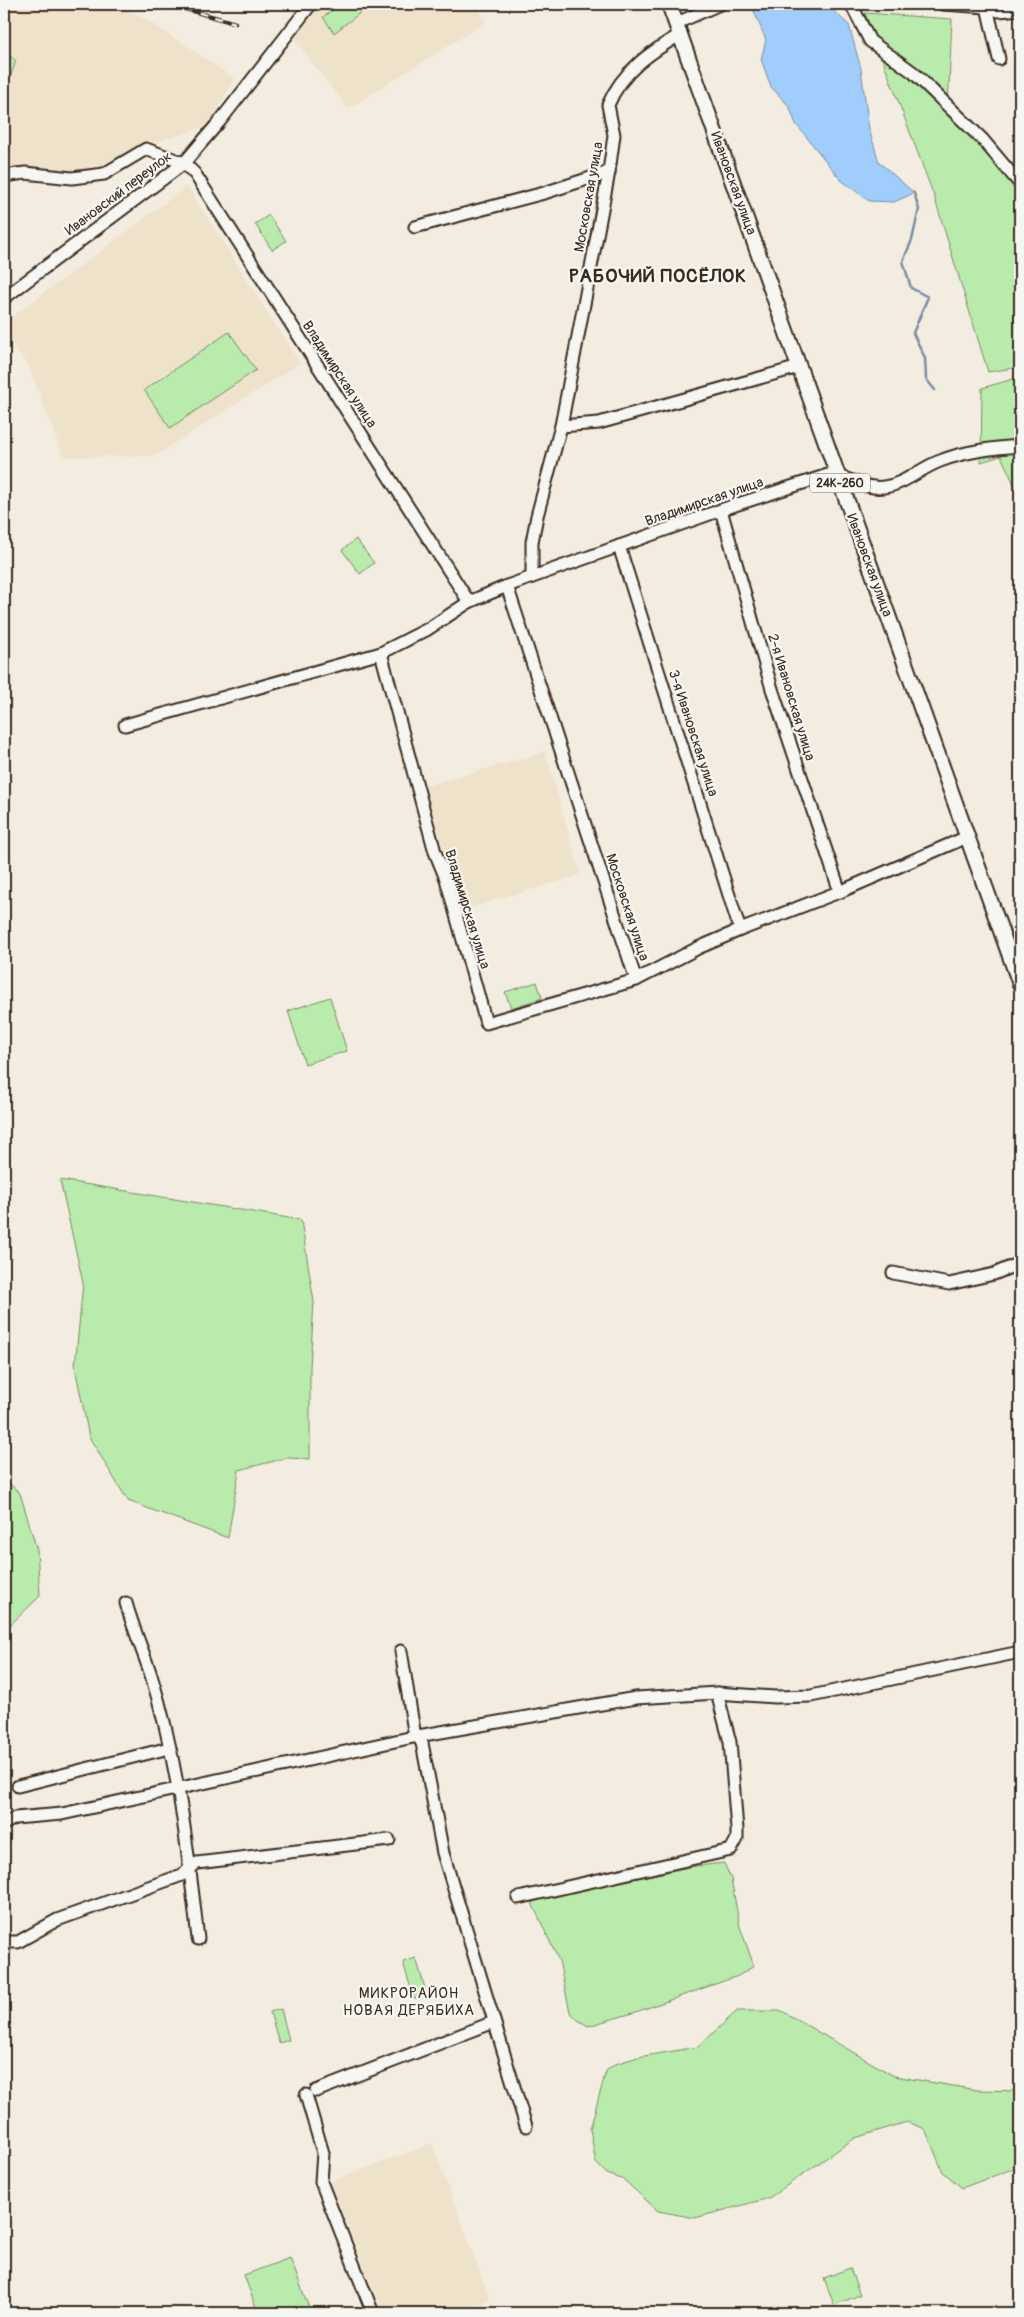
<svg xmlns="http://www.w3.org/2000/svg" width="1024" height="2317" font-family="Pangolin,sans-serif">
	<style>
		.built { fill: #eee2cb }
		.green { fill: #b8ebac; stroke: #7a8a65 }
		.water { fill: #a0cdfb; stroke: #788ca3 }
		.lines { fill: none; stroke-linecap: round; stroke-linejoin: round }
		.stream { stroke: #788ca3; stroke-width: 2.5 }
		.minor-casing { stroke: #3b2a1e; stroke-width: 15 }
		.major-casing { stroke: #3b2a1e; stroke-width: 18 }
		.minor { stroke: #f6f6f2; stroke-width: 11 }
		.major { stroke: #f6f6f2; stroke-width: 14 }
		.rail-casing { stroke: #3b2a1e; stroke-width: 4.5 }
		.rail { stroke: #f6f6f2; stroke-width: 2.5; stroke-dasharray: 8; stroke-linecap: butt }
		.labels { text-anchor: middle; stroke-width: 4.5; stroke-linejoin: round; paint-order: stroke }
		.shield { fill: #f6f6f2; stroke: #73675e; stroke-width: 1 }
		.shield-label { font-size: 12px; font-weight: bold; fill: #3b2a1e }
		.street-label { font-size: 14px; fill: #3b2a1e; stroke: #f6f6f2 }
		.neighbourhood-label { font-size: 15px; letter-spacing: 1px; fill: #3b2a1e; stroke: #f6f6f2 }
		.district-label { font-size: 19px; font-weight: bold; letter-spacing: 1px; fill: #3b2a1e; stroke: #f6f6f2 }
	</style>
	<rect width="100%" height="100%" fill="#f2ede0"/>
	<filter id="ink" filterUnits="userSpaceOnUse"><feTurbulence type="fractalNoise" baseFrequency=".02" numOctaves="2"/><feDisplacementMap in="SourceGraphic" scale="10" xChannelSelector="R" yChannelSelector="G"/><feConvolveMatrix kernelMatrix="1 2 1 2 8 2 1 2 1" color-interpolation-filters="sRGB"/></filter>
	<g filter="url(#ink)">
		<!-- built -->
		<g class="built">
			<polygon points="4,4 120,4 181,42 235,79 208,125 135,150 95,170 59,174 6,165 4,162 4,95 16,61 4,51"/>
			<polygon points="318,4 475,4 486,22 348,109 292,36"/>
			<polygon points="187,186 300,363 155,456 63,457 28,365 4,334 4,323"/>
			<polygon points="545,752 581,875 461,910 425,786"/>
			<polygon points="432,2143 490,2300 455,2313 383,2313 330,2182"/>
		</g>
		<!-- green -->
		<g class="green">
			<polygon points="340,4 355,4 361,12 334,33 323,17"/>
			<polygon points="865,13 952,19 948,107 1020,184 1020,367 988,372 934,196"/>
			<polygon points="4,51 16,61 4,95"/>
			<polygon points="269,215 286,241 272,250 255,224"/>
			<polygon points="229,332 256,370 170,428 144,390"/>
			<polygon points="1020,377 1020,497 1001,456 981,462 982,388"/>
			<polygon points="356,539 374,563 360,574 342,550"/>
			<polygon points="537,982 542,998 511,1008 505,992"/>
			<polygon points="330,997 347,1051 305,1064 288,1011"/>
			<polygon points="60,1180 301,1220 314,1302 310,1367 310,1459 286,1458 239,1470 228,1538 128,1501 89,1437 75,1367 83,1283"/>
			<polygon points="4,1479 20,1493 37,1550 40,1596 6,1629 4,1629"/>
			<polygon points="724,1863 731,1879 740,1927 754,1966 738,1976 633,2013 588,2026 578,2020 570,2012 559,1961 531,1901 688,1867"/>
			<polygon points="416,1958 427,1995 414,1999 403,1962"/>
			<polygon points="281,2009 289,2040 279,2043 270,2012"/>
			<polygon points="737,2011 782,2011 894,2076 977,2090 1020,2091 1020,2166 962,2188 943,2172 925,2129 907,2122 855,2138 769,2198 695,2218 658,2211 624,2180 607,2174 596,2163 590,2129 606,2071 615,2064 638,2057 698,2047"/>
			<polygon points="290,2258 311,2313 258,2313 244,2275"/>
			<polygon points="850,2268 860,2295 834,2305 824,2278"/>
		</g>
		<!-- water -->
		<polygon class="water" points="751,4 826,4 849,25 861,69 869,129 879,162 914,193 894,202 869,201 841,180 796,124 789,106 771,87 761,59 766,40"/>
		<g class="lines">
			<!-- stream -->
			<polyline class="stream" points="914,193 919,209 912,240 903,261 911,288 928,297 913,333 925,358 926,379 935,390"/>
			<!-- minor casing -->
			<g class="minor-casing">
				<g id="minor">
					<polyline points="851,4 870,41 914,73 983,140 1020,184"/>
					<polyline points="943,4 987,7 999,11 1020,9"/>
					<polyline points="988,4 987,7 999,59"/>
					<polyline points="677,23 720,4"/>
					<polyline points="4,176 25,173 72,178 104,174 146,149 184,163 195,174 469,602"/>
					<polyline points="415,227 544,193 609,172"/>
					<polyline points="4,298 184,163 220,121 311,4"/>
					<polyline points="561,426 599,423 799,367"/>
					<polyline points="721,510 772,689 840,892"/>
					<polyline points="619,546 740,930"/>
					<path d="M532,577V542L537,516L561,426L609,172L614,135L608,105C622,71 651,52 681,34"/>
					<polyline points="507,586 636,980 698,948 740,930 844,890 967,837"/>
					<polyline points="381,653 435,852 446,879 486,1023 636,980"/>
					<path d="M125,725L381,653L428,629L469,602L507,586L735,505L828,475C848,475 863,490 884,487C905,484 921,468 940,461C966,451 993,448 1020,446"/>
					<polyline points="893,1273 949,1284 994,1274 1020,1263"/>
					<path d="M126,1603C133,1628 143,1651 151,1675C178,1761 188,1850 198,1939"/>
					<polyline points="401,1651 414,1731 422,1743 443,1853 526,2126"/>
					<polyline points="18,1786 169,1748"/>
					<polyline points="4,1824 15,1818 62,1814 418,1736 636,1698 717,1693 775,1697 811,1696 1020,1652"/>
					<polyline points="518,1898 731,1850 737,1839 737,1829 730,1742 717,1693"/>
					<polyline points="4,1942 18,1942 57,1920 182,1875 197,1863 389,1840"/>
					<polyline points="316,2091 494,2022"/>
					<polyline points="306,2095 323,2153 321,2182 373,2313"/>
				</g>
			</g>
			<!-- major casing -->
			<g class="major-casing">
				<polyline id="major" points="669,4 1020,984"/>
			</g>
			<!-- minor -->
			<use href="#minor" class="minor"/>
			<!-- major -->
			<use href="#major" class="major"/>
			<!-- rail casing -->
			<g class="rail-casing">
				<polyline id="rail" points="168,4 235,23"/>
			</g>
			<!-- rail -->
			<use href="#rail" class="rail"/>
		</g>
	</g>
	<g class="labels">
		<!-- shield labels -->
		<rect class="shield" x="810" y="473.5" width="60" height="19" rx="4"/>
		<g class="shield-label">
			<text x="840" y="487">24К-260</text>
		</g>
		<!-- street labels -->
		<g class="street-label">
			<text transform="translate(734 183) rotate(70)" y="5">Ивановская улица</text>
			<text transform="translate(118 193) rotate(-37)" y="5">Ивановский переулок</text>
			<text transform="translate(588 197) rotate(-80)" y="5">Московская улица</text>
			<text transform="translate(340 374) rotate(57)" y="5">Владимирская улица</text>
			<text transform="translate(704 501) rotate(-19)" y="5">Владимирская улица</text>
			<text transform="translate(870 565) rotate(70)" y="5">Ивановская улица</text>
			<text transform="translate(792 697) rotate(73)" y="5">2-я Ивановская улица</text>
			<text transform="translate(694 733) rotate(72)" y="5">3-я Ивановская улица</text>
			<text transform="translate(628 907) rotate(72)" y="5">Московская улица</text>
			<text transform="translate(468 909) rotate(73)" y="5">Владимирская улица</text>
		</g>
		<!-- neighbourhood labels -->
		<g class="neighbourhood-label">
			<text x="409" y="1998">МИКРОРАЙОН<tspan x="409" dy="17">НОВАЯ ДЕРЯБИХА</tspan></text>
		</g>
		<!-- district labels -->
		<g class="district-label">
			<text x="658" y="282">РАБОЧИЙ ПОСЁЛОК</text>
		</g>
	</g>
	<!-- margin -->
	<rect width="1024" height="2317" fill="none" stroke="#f6f6f2" stroke-width="20"/>
	<rect x="10" y="10" width="1004" height="2297" fill="none" stroke="#3b2a1e" stroke-width="2" filter="url(#ink)"/>
</svg>
